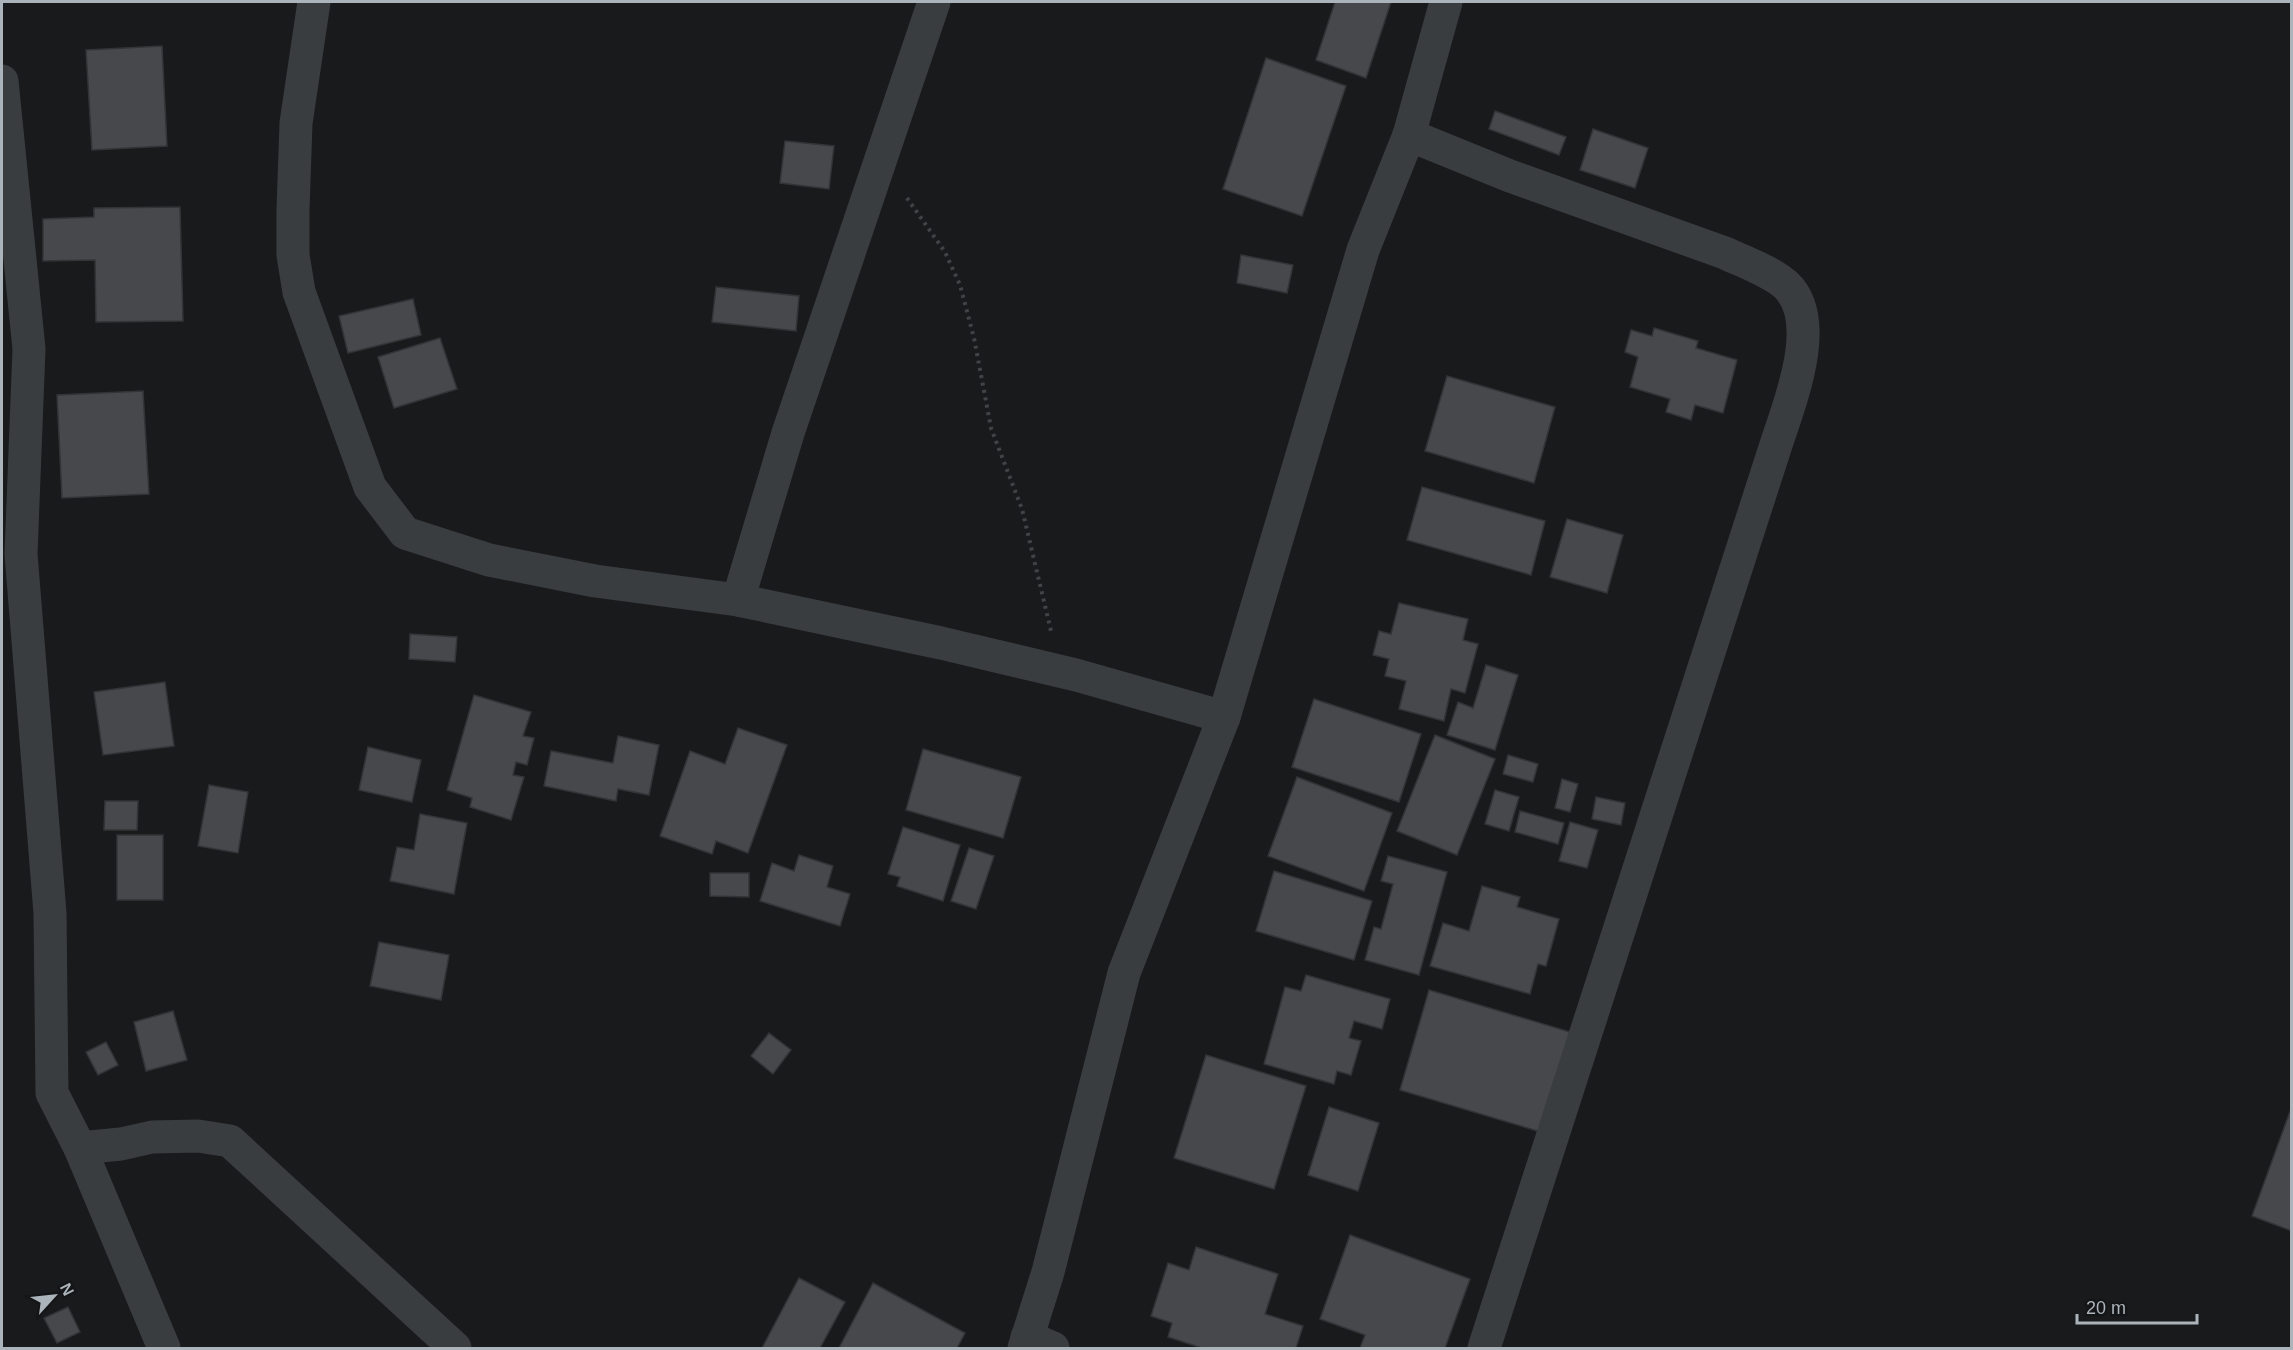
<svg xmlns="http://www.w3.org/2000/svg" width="2293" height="1350" font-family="Arial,sans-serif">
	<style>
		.building { fill: #46484b; stroke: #333437; stroke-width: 1.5 }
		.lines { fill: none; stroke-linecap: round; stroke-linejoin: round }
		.path { stroke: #404447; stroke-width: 4; stroke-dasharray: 3 4.5; stroke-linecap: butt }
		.minor { stroke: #3a3d40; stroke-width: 33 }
	</style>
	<rect width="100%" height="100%" fill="#191a1b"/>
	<!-- building -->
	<g class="building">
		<polygon points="1335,2 1391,2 1366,78 1316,60"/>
		<polygon points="162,46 167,146 92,150 86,50"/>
		<polygon points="1266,58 1346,86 1302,216 1223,189"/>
		<polygon points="1495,111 1566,137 1559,155 1489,129"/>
		<polygon points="1593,129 1648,148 1635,188 1580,170"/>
		<polygon points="785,141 834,146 829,189 780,183"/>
		<polygon points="180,207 183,321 96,322 95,260 43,261 43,219 94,217 94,208"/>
		<polygon points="1241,255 1293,265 1287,293 1237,283"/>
		<polygon points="716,287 799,296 796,331 712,322"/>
		<polygon points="413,299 421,335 348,353 339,316"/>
		<polygon points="1654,328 1698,341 1696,348 1737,360 1723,413 1695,405 1691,420 1666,412 1670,399 1630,387 1638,357 1625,352 1631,330 1652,336"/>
		<polygon points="440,338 457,389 394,408 378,357"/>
		<polygon points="1447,376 1555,407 1534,483 1425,451"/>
		<polygon points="143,391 149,494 62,498 57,395"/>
		<polygon points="1422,487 1545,521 1531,575 1407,540"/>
		<polygon points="1567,519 1623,535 1607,593 1550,577"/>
		<polygon points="1399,603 1468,619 1463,640 1478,644 1465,693 1451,689 1444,721 1399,709 1406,681 1385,676 1389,659 1373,655 1379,631 1391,634"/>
		<polygon points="410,634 457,637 455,662 409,659"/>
		<polygon points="1486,665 1518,675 1495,750 1447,735 1458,702 1473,708"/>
		<polygon points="165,682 174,746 103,755 94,692"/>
		<polygon points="474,695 531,712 523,736 534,738 527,765 516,762 513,775 524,777 511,820 470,807 472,798 447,790"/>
		<polygon points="1314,699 1421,734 1399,802 1292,767"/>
		<polygon points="738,728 787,745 748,853 716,841 712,854 660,836 690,751 725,764"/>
		<polygon points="1435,735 1495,759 1457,855 1397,831"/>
		<polygon points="618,736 659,745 649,795 618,789 616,801 544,786 551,751 613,763"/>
		<polygon points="368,747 421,760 412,802 359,790"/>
		<polygon points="923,749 1021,777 1003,838 906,810"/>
		<polygon points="1508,755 1538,764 1533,782 1503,774"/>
		<polygon points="1297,777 1392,813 1364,891 1268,856"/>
		<polygon points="1562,779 1578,784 1570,812 1555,808"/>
		<polygon points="209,785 248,792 238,853 198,846"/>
		<polygon points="1495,790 1519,797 1509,831 1485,824"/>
		<polygon points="1596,797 1625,803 1621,825 1592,819"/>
		<polygon points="105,801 138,801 137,830 104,830"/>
		<polygon points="1520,811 1564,823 1558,844 1515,832"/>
		<polygon points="420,814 467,823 454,894 390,881 397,847 414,850"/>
		<polygon points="1570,822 1598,830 1587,868 1559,861"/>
		<polygon points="903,827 960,845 943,901 897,886 900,877 888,874"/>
		<rect x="117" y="835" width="46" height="65"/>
		<polygon points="969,848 994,856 976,909 951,901"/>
		<polygon points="799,855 833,866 827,887 850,894 840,926 760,901 772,863 794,871"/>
		<polygon points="1388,856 1447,872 1419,975 1365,960 1374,927 1381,929 1393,884 1381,881"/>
		<polygon points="1274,871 1372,901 1354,960 1256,931"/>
		<polygon points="710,873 749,873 749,897 710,896"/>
		<polygon points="1482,886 1520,897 1517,907 1559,919 1546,966 1538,964 1530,994 1430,966 1443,923 1469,931"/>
		<polygon points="379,942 449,955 441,1000 370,986"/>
		<polygon points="1306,975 1390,999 1382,1029 1354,1021 1349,1038 1361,1041 1351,1075 1337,1071 1334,1084 1264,1064 1285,987 1301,991"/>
		<polygon points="1429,990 1570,1032 1541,1132 1400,1090"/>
		<polygon points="173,1011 187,1060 146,1071 134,1022"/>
		<polygon points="769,1033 791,1050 773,1074 751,1056"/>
		<polygon points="106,1042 118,1065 98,1075 86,1052"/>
		<polygon points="1206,1055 1306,1086 1274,1189 1174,1158"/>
		<polygon points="2292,1106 2292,1231 2252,1216"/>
		<polygon points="1329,1107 1379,1123 1358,1191 1308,1175"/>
		<polygon points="1350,1235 1470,1279 1445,1348 1360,1348 1365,1335 1320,1319"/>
		<polygon points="1196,1247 1278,1274 1265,1314 1303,1326 1296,1348 1202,1348 1168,1337 1172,1323 1151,1316 1168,1263 1189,1270"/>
		<polygon points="799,1278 845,1302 820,1348 762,1348"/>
		<polygon points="873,1283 965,1333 957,1348 839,1348"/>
		<polygon points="68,1307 80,1332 57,1343 44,1318"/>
	</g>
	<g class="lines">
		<!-- path -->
		<polyline class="path" points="907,198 945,252 960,285 974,338 991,428 1022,509 1051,631"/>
		<!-- minor -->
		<g class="minor">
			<polyline points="314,2 296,123 293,210 293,255 299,292 370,487 405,533 489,560 595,581 738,600 941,643 1076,675 1224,717"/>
			<polyline points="2,81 29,349 21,554 50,913 52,1093 80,1148 164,1348"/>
			<path d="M1409,135L1510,176L1725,253C1744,262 1770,271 1786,285C1825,322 1787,409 1774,451L1484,1348"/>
			<polyline points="738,600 788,433 934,2"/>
			<polyline points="80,1148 121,1144 152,1137 198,1136 230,1141 455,1348"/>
			<polyline points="1027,1337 1053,1348"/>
			<polyline points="1024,1348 1048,1272 1124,973 1224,717 1363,250 1409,135 1446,2"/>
		</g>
	</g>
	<!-- border -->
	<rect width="2293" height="1350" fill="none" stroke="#acb4bb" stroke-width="6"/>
	<!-- north arrow -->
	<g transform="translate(54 1296) rotate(63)" stroke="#141516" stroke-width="4.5" paint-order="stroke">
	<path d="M0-4.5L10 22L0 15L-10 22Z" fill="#acb4bb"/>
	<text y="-9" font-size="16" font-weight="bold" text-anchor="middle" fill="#acb4bb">N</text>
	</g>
	<!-- scale -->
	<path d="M2077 1314v9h120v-9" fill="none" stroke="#acb4bb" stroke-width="3"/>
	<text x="2086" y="1314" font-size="18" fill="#acb4bb" stroke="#141516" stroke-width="4.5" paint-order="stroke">20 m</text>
</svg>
